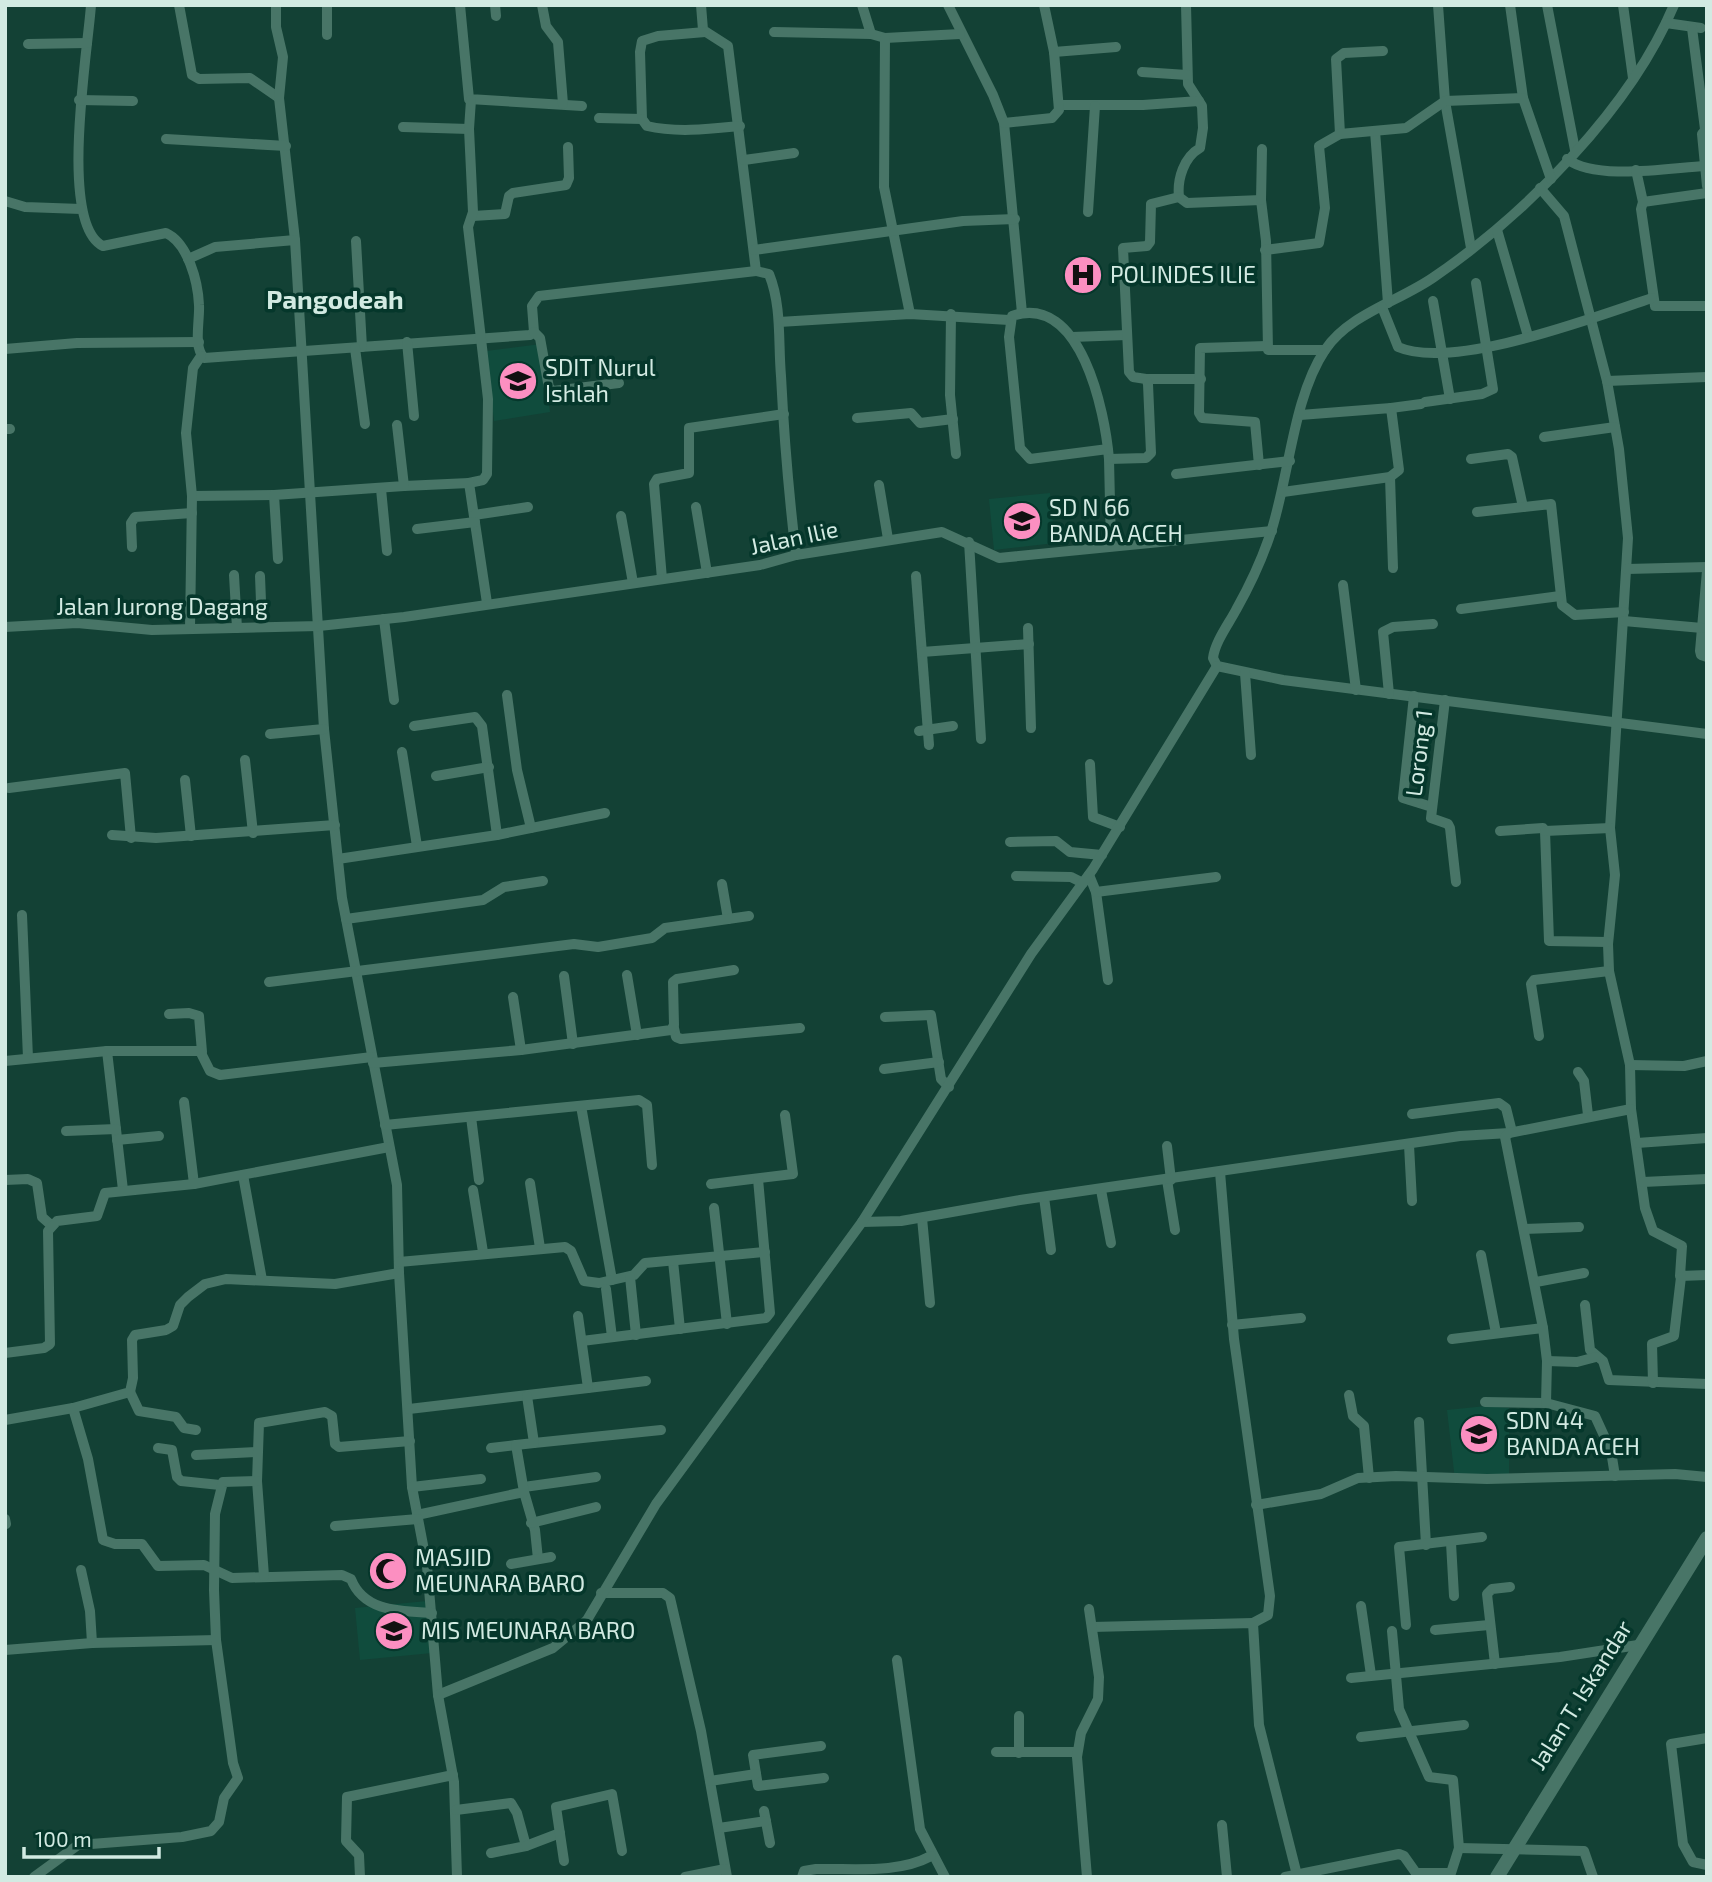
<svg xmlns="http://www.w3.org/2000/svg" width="1712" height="1882" font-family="'Exo 2',sans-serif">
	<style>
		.built { fill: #104c3d }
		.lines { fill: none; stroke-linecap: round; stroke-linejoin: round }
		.street { stroke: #487567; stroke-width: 10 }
		.secondary { stroke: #487567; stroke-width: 14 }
		.labels { text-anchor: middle; stroke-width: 7; stroke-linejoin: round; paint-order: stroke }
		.poi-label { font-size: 23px; fill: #d2eae2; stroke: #05372b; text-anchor: start }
		.street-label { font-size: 23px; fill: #d2eae2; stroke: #05372b }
		.quarter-label { font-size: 26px; font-weight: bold; fill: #d2eae2; stroke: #05372b }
	</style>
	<rect width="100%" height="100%" fill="#134135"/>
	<!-- built -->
	<g class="built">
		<polygon points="541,344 550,412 494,421 486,351"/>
		<polygon points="1050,493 1055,543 994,550 989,499"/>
		<polygon points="1486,1406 1509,1408 1509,1476 1455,1480 1447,1410"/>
		<polygon points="427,1601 432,1653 360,1660 355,1608"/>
	</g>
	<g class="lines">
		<!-- street -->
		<g class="street">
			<path d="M91,5C88,50 58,224 103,246L166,233C188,243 198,282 199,305C200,320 193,347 204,358L530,335L534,332L532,306L539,296L756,271"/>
			<polyline points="179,5 192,75 199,79 250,78 279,98"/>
			<polyline points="276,5 276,27 283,57 279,98 295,240"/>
			<polyline points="327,5 327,35"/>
			<polyline points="460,5 469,99 582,106"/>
			<polyline points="495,5 496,16"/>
			<polyline points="542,5 546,26 558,42 563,104"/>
			<path d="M701,5L703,30L728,46L756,271L769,274C782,306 778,342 781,376C784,436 789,496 796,555"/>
			<polyline points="862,5 871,34"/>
			<polyline points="948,5 993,95 1004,123 1022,313"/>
			<path d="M1186,5L1188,84L1202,106L1203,128L1200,148C1184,157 1177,179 1179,197L1187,203L1261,200L1266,241L1268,350H1325"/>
			<polyline points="1438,5 1445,101 1471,248"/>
			<polyline points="1510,5 1523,98"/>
			<polyline points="1547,5 1575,150"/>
			<polyline points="1623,5 1633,78"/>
			<path d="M1674,5C1631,108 1526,214 1434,277C1400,301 1349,314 1325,350C1292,399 1289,482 1269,538C1260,564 1249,587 1236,610C1228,625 1215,642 1213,658L1217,666L1283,680L1707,734"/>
			<polyline points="1666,23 1701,28"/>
			<polyline points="1692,28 1705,129"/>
			<polyline points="774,32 871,34 885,38 960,34"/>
			<polyline points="885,38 884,187 910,314"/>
			<polyline points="28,44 87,43"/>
			<polyline points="1054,52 1116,47"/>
			<polyline points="1142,72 1187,75"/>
			<polyline points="79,100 133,101"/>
			<polyline points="1059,105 1143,105 1199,101"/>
			<polyline points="599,118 642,119 640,52 642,41 658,36 705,32"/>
			<path d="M642,119L647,126C677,133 710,129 740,126"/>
			<polyline points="1004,123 1052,118 1059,110 1054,52 1044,5"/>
			<polyline points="403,127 469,129"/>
			<polyline points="1707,128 1702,134 1707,186"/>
			<polyline points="1375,131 1388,303"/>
			<polyline points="1340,134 1336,59 1344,53 1383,51"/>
			<polyline points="166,139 286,146"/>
			<path d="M1567,159C1596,181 1669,168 1705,166"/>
			<polyline points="744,160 794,153"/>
			<polyline points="1636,170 1643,202 1641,209 1655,306 1707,306"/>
			<polyline points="1540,188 1564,216 1607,381 1619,449 1628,538 1610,828 1615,875 1608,944 1609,971 1630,1065 1631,1109 1645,1208 1653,1231 1682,1246 1680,1276 1707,1275"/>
			<polyline points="1261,200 1262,149"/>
			<polyline points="5,201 25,207 81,209"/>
			<polyline points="1643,202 1707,193"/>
			<polyline points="1088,212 1095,106"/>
			<polyline points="473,216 505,214 509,196 513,193 566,185 569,178 568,147"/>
			<polyline points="1497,230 1528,336"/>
			<polyline points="356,241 362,347"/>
			<polyline points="754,250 963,221 1015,219"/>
			<polyline points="1265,250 1319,243 1325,208 1319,146 1340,134 1406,128 1445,101 1523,98 1551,179"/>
			<polyline points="188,259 215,247 295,240 324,729 342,898 397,1185 399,1273 412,1487 427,1566 438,1695 454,1782 457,1877"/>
			<polyline points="1433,301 1450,399"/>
			<path d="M1382,307L1398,347C1453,371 1594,317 1652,298"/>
			<polyline points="951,314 950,395 956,454"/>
			<polyline points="779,322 910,314 1009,320"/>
			<polyline points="534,332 540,338 549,388 553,391 619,383"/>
			<polyline points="1072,337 1127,335"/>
			<polyline points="407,342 414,416"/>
			<polyline points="355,348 365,424"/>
			<polyline points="5,349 77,343 199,342"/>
			<polyline points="1146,379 1201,379"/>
			<polyline points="1607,381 1707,377"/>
			<polyline points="1425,402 1482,394 1493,389 1476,283"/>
			<polyline points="1391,408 1421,404"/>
			<polyline points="857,418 911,413 920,423 953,419"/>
			<polyline points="5,429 10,429"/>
			<polyline points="1544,437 1615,427"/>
			<path d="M1108,449L1030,459L1020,448L1009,337L1012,316C1081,292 1105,412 1109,459L1111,546"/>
			<polyline points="1109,459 1146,458 1151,453 1148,384 1146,379 1133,377 1129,372 1123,248 1147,246 1150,242 1151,204 1179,197"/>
			<polyline points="1471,459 1508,454 1512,457 1523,507"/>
			<polyline points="1259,465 1255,422 1202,418 1199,413 1200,348 1267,346"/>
			<polyline points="1176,474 1290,461"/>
			<polyline points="1390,477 1393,568"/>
			<polyline points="469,483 483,480 487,474 488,399 468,227 473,212 469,129 471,100"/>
			<polyline points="879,485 888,539"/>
			<polyline points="404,486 469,483 487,603"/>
			<polyline points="381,489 387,551"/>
			<polyline points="1283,492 1390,477 1399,470 1391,408 1300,415"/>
			<polyline points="192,496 274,495"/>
			<polyline points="696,507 707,573"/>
			<polyline points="1477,512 1551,504 1562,605 1575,615 1624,612"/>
			<polyline points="474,515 528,507"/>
			<polyline points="621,516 633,583"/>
			<polyline points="417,529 475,522"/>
			<polyline points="969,542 981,739"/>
			<polyline points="132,547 131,523 135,517 192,513"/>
			<polyline points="278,559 274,495 404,486 397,425"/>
			<polyline points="1627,569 1707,567"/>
			<polyline points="1707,571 1700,651 1701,655 1707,657"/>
			<polyline points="234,575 237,628"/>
			<polyline points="260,576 262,627"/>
			<polyline points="916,576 929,745"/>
			<polyline points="662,579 654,484 657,479 689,473 689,428 784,414"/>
			<polyline points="1343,585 1356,690"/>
			<polyline points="1461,609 1560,596"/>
			<polyline points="384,619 394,700"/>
			<polyline points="1624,621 1702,628"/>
			<polyline points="5,627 77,623 152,630 319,626 404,617 760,565 796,555 942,532 999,558 1272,531"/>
			<polyline points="1028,628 1031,728"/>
			<polyline points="190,629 192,496 186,433 193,368 201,356"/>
			<polyline points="922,652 1029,644"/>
			<polyline points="1245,673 1251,755"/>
			<polyline points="1389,694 1383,632 1393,627 1433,624"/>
			<polyline points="507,695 517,770 531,828"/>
			<polyline points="1414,696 1403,798 1432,807"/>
			<polyline points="1445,700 1431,818 1448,824 1450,828 1456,882"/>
			<polyline points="414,726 475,717 482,726 497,835"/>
			<polyline points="919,731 953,726"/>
			<polyline points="270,734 324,729"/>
			<polyline points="402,752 417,846"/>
			<polyline points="245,760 253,833"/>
			<polyline points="1090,764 1093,817 1120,827"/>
			<polyline points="436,776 489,767"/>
			<polyline points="185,780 191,836"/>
			<polyline points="9,788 125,773 131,838"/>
			<polyline points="1500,831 1543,828 1545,831 1549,941 1608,942"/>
			<polyline points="1545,831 1610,828"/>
			<polyline points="112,835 156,838 335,825"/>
			<polyline points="1010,842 1056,841 1070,852 1102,855"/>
			<polyline points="338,859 497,835 605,813"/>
			<polyline points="1089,875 1096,892 1108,980"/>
			<polyline points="1016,876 1071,877 1083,883"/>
			<polyline points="722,884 728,919"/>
			<polyline points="1096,892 1216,877"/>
			<polyline points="22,915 28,1058"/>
			<polyline points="346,919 483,900 504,887 543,881"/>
			<polyline points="627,975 637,1035"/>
			<polyline points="564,976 573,1044"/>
			<polyline points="269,982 574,944 598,947 652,938 665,928 749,916"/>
			<polyline points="513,997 521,1050"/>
			<polyline points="169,1014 189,1013 199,1016 202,1052"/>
			<polyline points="885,1017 931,1015 941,1079 949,1087"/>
			<polyline points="674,1028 676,1037 681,1039 800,1028"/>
			<polyline points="1539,1036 1531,984 1534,980 1609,971"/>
			<polyline points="107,1051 123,1190"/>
			<polyline points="5,1061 107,1051 200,1051 210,1071 220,1075 372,1057"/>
			<polyline points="373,1063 521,1050 671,1030 674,1025 673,982 677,979 734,970"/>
			<polyline points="1630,1065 1684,1066 1707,1061"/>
			<polyline points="884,1069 939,1062"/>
			<polyline points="1578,1072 1584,1081 1588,1115"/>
			<polyline points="184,1102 194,1184"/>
			<polyline points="581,1106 612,1280"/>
			<polyline points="1412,1114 1499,1103 1506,1108 1512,1132"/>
			<polyline points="471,1117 479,1180"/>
			<polyline points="385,1125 639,1100 647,1105 652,1165"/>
			<polyline points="66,1131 116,1129"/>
			<polyline points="117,1140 159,1136"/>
			<polyline points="1637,1143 1707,1138"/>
			<polyline points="1409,1145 1412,1201"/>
			<polyline points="1167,1146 1171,1180"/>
			<polyline points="1220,1172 1234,1339 1270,1596 1268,1615 1253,1623"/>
			<polyline points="243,1175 262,1280"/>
			<polyline points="5,1180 28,1179 37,1183 42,1217 51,1225"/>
			<polyline points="1167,1180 1175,1230"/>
			<polyline points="1643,1182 1707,1179"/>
			<polyline points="530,1183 540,1248"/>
			<polyline points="711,1184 793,1174 785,1115"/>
			<polyline points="473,1190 483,1252"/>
			<polyline points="1101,1190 1111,1243"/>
			<polyline points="1044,1197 1051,1250"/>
			<polyline points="714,1208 727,1324"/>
			<polyline points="922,1218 930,1303"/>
			<polyline points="862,1222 901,1221 1020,1200 1460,1136 1509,1133"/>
			<polyline points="1524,1229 1579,1227"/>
			<polyline points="1481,1255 1496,1333"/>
			<polyline points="673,1261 680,1329"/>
			<polyline points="399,1262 565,1247 571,1251 584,1281 599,1283 634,1275 645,1263 765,1252"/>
			<polyline points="630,1277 636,1335"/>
			<polyline points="1536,1282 1584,1273"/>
			<polyline points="606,1289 612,1337"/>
			<polyline points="1585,1305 1590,1350 1603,1361 1609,1380 1707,1384"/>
			<polyline points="1232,1325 1301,1318"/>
			<polyline points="1452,1339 1543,1328"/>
			<polyline points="582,1341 766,1318 770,1313 758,1179"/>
			<polyline points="5,1353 44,1348 50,1344 48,1231 57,1221 97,1216 105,1193 194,1184 389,1147"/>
			<polyline points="1547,1361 1577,1362 1596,1357"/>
			<polyline points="1653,1383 1652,1344 1674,1336 1681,1277"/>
			<polyline points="588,1388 646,1381"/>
			<polyline points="130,1392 139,1411 176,1417 184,1428 196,1430"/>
			<polyline points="1349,1395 1353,1416 1364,1426 1369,1478"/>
			<polyline points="1485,1402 1546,1403 1595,1416 1611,1451 1615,1476"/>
			<polyline points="1546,1403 1547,1361 1543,1328 1505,1137 1509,1133 1631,1109"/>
			<path d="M73,1408L88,1459L103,1540L115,1544H142L158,1566L204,1565L232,1578L342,1575L351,1579C364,1612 400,1611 432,1613"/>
			<polyline points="409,1409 588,1388 578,1316"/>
			<polyline points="5,1420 73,1408 130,1392 133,1378 132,1340 135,1335 166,1330 173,1326 180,1305 188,1297 205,1284 226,1279 335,1284 399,1273"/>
			<polyline points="1419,1422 1426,1545"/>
			<polyline points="534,1443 661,1430"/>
			<polyline points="158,1448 172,1450 177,1477 181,1481 220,1485"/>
			<polyline points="491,1448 516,1445"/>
			<polyline points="196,1455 257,1452"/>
			<polyline points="412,1487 481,1479"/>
			<polyline points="524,1487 596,1477"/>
			<polyline points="524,1492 535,1530 538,1559"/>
			<polyline points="1256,1505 1321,1494 1358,1478 1396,1476 1487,1479 1675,1474 1707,1477"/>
			<polyline points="417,1515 524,1492 516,1445 534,1443 527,1396"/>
			<polyline points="5,1519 6,1524"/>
			<polyline points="531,1523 596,1507"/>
			<polyline points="335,1526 418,1519"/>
			<polyline points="1451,1543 1454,1596"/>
			<polyline points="511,1564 551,1557"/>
			<polyline points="81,1570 90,1611 92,1643"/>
			<polyline points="264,1576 257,1481 259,1423 325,1412 332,1416 335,1444 339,1447 410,1441"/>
			<polyline points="601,1593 663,1593 670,1598 701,1731 727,1877"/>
			<polyline points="1361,1606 1371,1675"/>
			<polyline points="1406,1625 1399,1547 1482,1537"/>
			<polyline points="1092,1627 1253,1623 1259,1725 1297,1875"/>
			<polyline points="1435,1630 1489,1625"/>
			<polyline points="5,1650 92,1643 216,1640"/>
			<polyline points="897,1660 920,1829 945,1877"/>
			<polyline points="1495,1664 1487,1594 1492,1589 1510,1587"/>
			<polyline points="1351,1678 1560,1657 1638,1645"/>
			<polyline points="438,1695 553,1648 587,1620 656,1504 862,1222 1031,954 1093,869 1217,666"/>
			<polyline points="1019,1716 1019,1753"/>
			<polyline points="1361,1737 1464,1725"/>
			<polyline points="1707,1738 1671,1744 1683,1844 1693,1862 1707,1865"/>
			<polyline points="821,1746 753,1755 758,1786 824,1778"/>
			<polyline points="996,1752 1077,1752 1077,1756"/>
			<polyline points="710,1781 756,1774"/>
			<polyline points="456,1810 511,1803 517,1813 526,1846 491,1853"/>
			<polyline points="764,1811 770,1843"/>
			<polyline points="1222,1825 1227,1877"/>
			<polyline points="719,1828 766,1821"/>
			<polyline points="526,1846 560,1833"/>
			<polyline points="1459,1848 1584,1851 1593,1877"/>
			<polyline points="564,1861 556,1807 612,1794 622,1851"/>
			<polyline points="34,1877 78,1845 182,1837 211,1831 219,1822 224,1798 238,1778 233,1763 216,1640 214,1590 215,1514 223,1482 257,1481"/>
			<polyline points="360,1877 359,1855 346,1841 347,1797 453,1775"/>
			<polyline points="685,1877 725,1869"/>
			<path d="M802,1877L804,1871L816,1869C853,1868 898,1874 931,1856"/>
			<polyline points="1087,1877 1077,1757 1081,1733 1098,1699 1099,1677 1089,1609"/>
			<polyline points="1285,1877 1399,1854 1404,1856 1416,1873 1451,1873 1459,1848 1453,1780 1429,1777 1399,1709 1392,1631"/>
		</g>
		<!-- secondary -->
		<polyline class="secondary" points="1497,1877 1707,1538"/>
	</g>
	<!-- icons -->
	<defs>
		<g id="hospital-disc" transform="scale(2.0125)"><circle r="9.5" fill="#fc8fc1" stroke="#05372b"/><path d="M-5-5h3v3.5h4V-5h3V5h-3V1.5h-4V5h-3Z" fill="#111"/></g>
		<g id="school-disc" transform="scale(2.0125)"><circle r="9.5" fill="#fc8fc1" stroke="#05372b"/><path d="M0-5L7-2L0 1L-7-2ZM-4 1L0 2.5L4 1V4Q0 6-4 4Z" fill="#111"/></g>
		<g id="mosque-disc" transform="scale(2.0125)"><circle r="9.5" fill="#fc8fc1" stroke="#05372b"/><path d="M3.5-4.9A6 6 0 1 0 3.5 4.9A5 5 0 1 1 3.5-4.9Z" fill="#111"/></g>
	</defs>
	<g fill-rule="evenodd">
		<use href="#hospital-disc" x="1083" y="275"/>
		<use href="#school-disc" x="518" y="381"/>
		<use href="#school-disc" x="1022" y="521"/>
		<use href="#school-disc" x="1479" y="1434"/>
		<use href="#mosque-disc" x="388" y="1571"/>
		<use href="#school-disc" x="394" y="1631"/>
	</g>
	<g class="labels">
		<!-- poi labels -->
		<g class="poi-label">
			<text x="1110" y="283">POLINDES ILIE</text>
			<text x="545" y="376">SDIT Nurul<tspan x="545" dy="26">Ishlah</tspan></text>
			<text x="1049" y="516">SD N 66<tspan x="1049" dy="26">BANDA ACEH</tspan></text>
			<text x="1506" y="1429">SDN 44<tspan x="1506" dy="26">BANDA ACEH</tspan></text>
			<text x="415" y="1566">MASJID<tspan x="415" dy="26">MEUNARA BARO</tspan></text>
			<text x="421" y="1639">MIS MEUNARA BARO</text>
		</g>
		<!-- street labels -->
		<g class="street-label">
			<text transform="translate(794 538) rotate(-12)" y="8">Jalan Ilie</text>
			<text x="162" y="615">Jalan Jurong Dagang</text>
			<text transform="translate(1419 753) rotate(-83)" y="8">Lorong 1</text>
			<text transform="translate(1581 1695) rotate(-58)" y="8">Jalan T. Iskandar</text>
		</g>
		<!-- quarter labels -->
		<g class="quarter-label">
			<text x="335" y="309">Pangodeah</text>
		</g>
	</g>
	<!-- border -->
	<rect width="1712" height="1882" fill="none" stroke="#d2eae2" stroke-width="14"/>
	<!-- scale -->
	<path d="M24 1847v10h135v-10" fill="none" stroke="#d2eae2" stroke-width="3.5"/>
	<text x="35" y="1847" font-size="21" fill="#d2eae2" stroke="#05372b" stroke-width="5" paint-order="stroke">100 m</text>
</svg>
